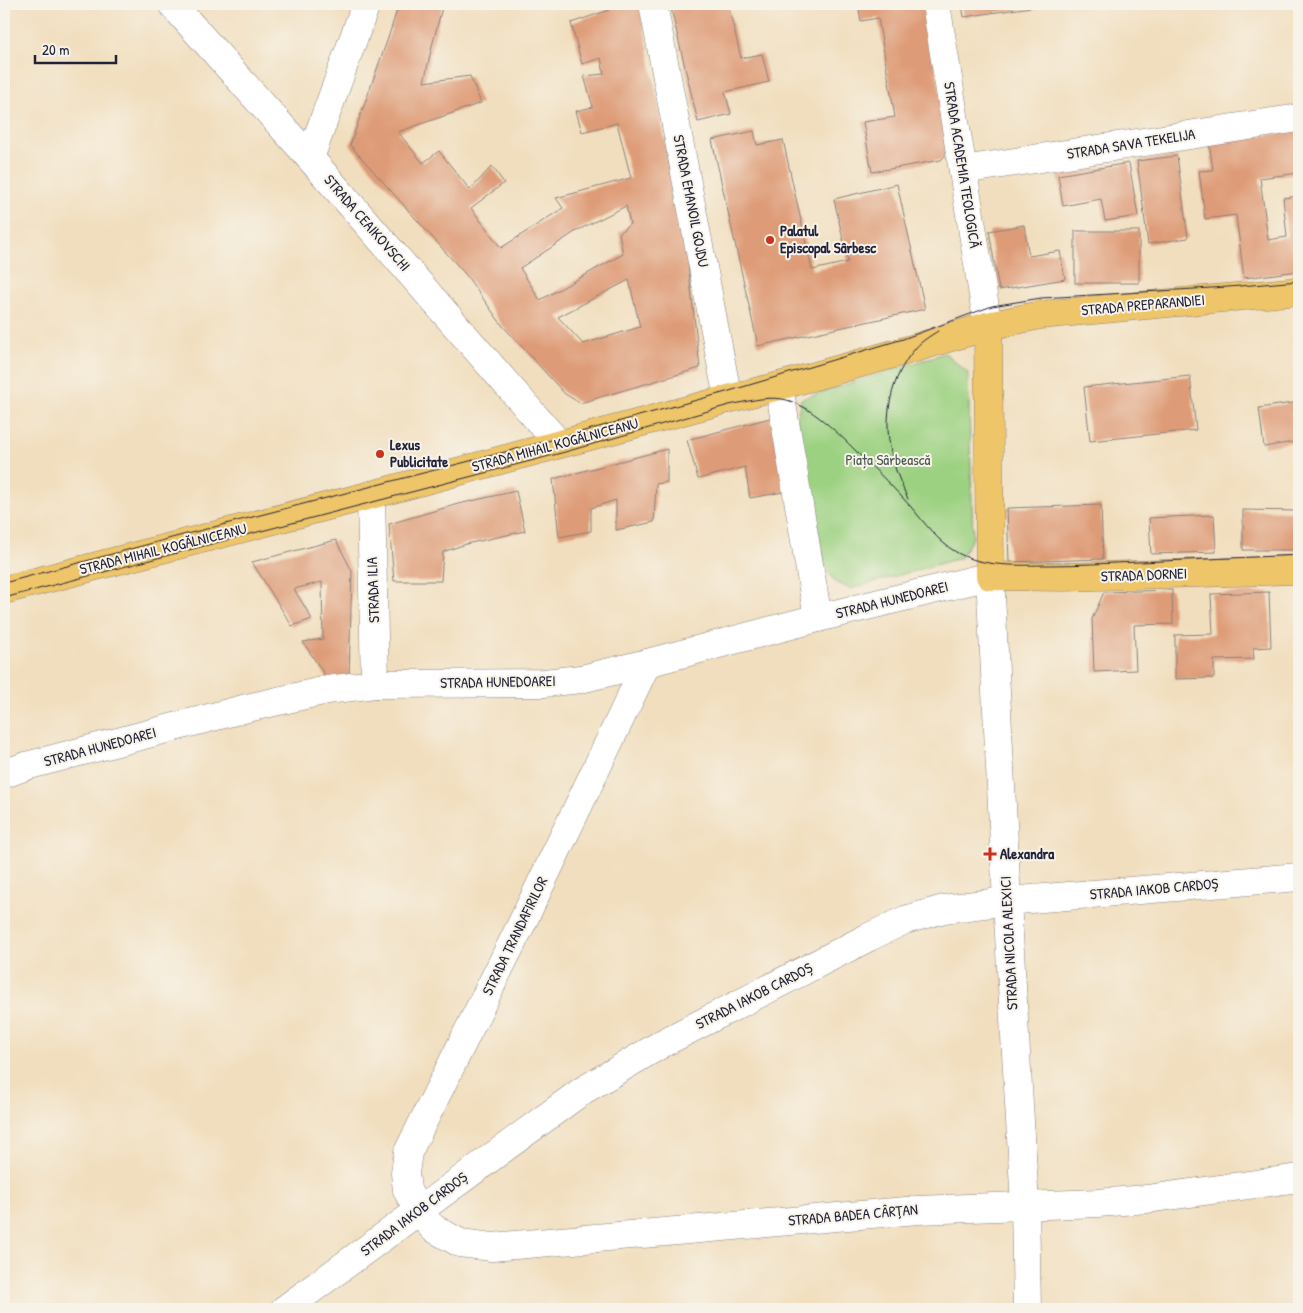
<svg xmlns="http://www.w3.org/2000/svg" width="1303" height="1313" font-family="'Patrick Hand',sans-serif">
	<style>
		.green { fill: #9dd182; stroke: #607a5e }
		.building { fill: #de9b77; fill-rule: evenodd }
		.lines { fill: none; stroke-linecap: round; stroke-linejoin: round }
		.minor-casing { stroke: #8a807c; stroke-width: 29 }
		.major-casing { stroke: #8a807c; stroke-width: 29 }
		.minor { stroke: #fff; stroke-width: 28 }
		.major { stroke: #eec569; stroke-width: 28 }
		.tram { stroke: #22223b; stroke-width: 1 }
		.poi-dot { fill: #c8321e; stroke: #f7f3e8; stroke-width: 2 }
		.labels { text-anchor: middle; stroke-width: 4; stroke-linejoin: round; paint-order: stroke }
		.street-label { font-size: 15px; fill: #22223b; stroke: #f7f3e8 }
		.poi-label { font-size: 15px; font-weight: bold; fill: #22223b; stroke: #f7f3e8; text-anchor: start }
		.park-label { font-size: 15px; fill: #475750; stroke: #f7f3e8 }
	</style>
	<rect width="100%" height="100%" fill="#f7f3e8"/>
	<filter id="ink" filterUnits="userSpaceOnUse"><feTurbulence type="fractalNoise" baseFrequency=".02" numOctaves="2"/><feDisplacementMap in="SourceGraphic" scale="10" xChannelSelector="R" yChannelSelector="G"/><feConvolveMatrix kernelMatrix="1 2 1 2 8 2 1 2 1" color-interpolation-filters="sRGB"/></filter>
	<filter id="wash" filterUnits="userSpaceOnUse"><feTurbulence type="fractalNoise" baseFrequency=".0096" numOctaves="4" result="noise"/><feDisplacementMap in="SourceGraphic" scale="20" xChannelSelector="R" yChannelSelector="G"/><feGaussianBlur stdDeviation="1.12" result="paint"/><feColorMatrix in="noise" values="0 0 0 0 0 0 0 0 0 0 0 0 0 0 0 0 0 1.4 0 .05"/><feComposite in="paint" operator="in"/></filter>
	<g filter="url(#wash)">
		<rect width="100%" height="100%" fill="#f1debe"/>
		<!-- green -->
		<polygon class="green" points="945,353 968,373 973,538 960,558 850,589 835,582 825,566 796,424 801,399"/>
		<g id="blocks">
			<!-- building -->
			<g class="building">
				<path d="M399,4H443L432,46L424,82L470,76L481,103L398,132L423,163L439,151L470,190L492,166L504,183L471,208L501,248L563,208L556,198L631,178L617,123L582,132L576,111L593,107L584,76L604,74L601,58L582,64L571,23L609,10L608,4H640L670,168L683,221L700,368L580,403L565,394L502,325L466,275L350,145L388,38ZM626,206L630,224L619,233L623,254L540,300L520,268L578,230ZM629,280L640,327L583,344L558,317Z"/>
				<polygon points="670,4 728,4 741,58 762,54 769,82 725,92 731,114 698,122"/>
				<polygon points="858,4 924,4 951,149 941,160 872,172 863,122 895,117 878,18 861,21"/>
				<polygon points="962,4 1044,4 1044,5 964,17"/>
				<polygon points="754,131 757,145 783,140 812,270 848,262 834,199 897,184 925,309 758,346 712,140"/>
				<polygon points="1298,131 1299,141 1299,173 1260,178 1268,240 1287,237 1283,198 1299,196 1299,271 1244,278 1236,215 1205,219 1199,171 1213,170 1209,143"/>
				<polygon points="1177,156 1188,238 1148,244 1137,161"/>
				<polygon points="1129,163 1138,216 1105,221 1101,199 1063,206 1058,175"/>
				<polygon points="1024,225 1029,256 1060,251 1065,279 999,290 989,231"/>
				<rect x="1075" y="231" width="64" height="52"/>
				<polygon points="1190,376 1196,430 1090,441 1084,387"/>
				<polygon points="1299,402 1299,441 1264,447 1259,408"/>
				<polygon points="770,418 781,433 789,491 750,498 745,467 698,479 687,440"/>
				<polygon points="667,449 667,482 656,484 654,522 616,530 616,500 591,508 591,531 559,537 553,479"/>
				<polygon points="516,491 525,531 466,544 443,552 441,581 394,581 389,524 458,504"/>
				<polygon points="1101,505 1103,559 1009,562 1007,508"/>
				<polygon points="1243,510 1299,511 1299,550 1243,550"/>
				<polygon points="1214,515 1216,552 1151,554 1149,518"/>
				<polygon points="336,540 352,571 349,677 328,680 303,642 323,639 322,582 294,589 312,619 292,626 252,562"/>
				<polygon points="1172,590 1173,624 1134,625 1136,670 1094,672 1092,619 1104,592"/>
				<polygon points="1269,592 1271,647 1253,648 1254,659 1214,660 1214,678 1175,679 1175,635 1213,634 1211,594"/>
			</g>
		</g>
	</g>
	<g filter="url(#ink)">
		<use href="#blocks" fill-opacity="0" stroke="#8a807c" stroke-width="1"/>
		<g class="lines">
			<!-- minor casing -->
			<g class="minor-casing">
				<g id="minor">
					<polyline points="172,4 310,158 559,444"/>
					<polyline points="653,4 728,399"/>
					<polyline points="936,4 988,326"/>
					<polyline points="310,158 366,4"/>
					<polyline points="963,170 1299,118"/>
					<polyline points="779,386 818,618"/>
					<polyline points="371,495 375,684"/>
					<polyline points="647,663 522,923 408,1152 405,1173 407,1190 418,1211 433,1228 460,1243 492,1247 918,1210 1098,1203 1147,1199 1299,1178"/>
					<polyline points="4,774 26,766 243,709 327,690 375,684 544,683 581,679 647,663 818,618 990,576 1007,901 1025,1205 1027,1309"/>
					<polyline points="285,1309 582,1091 665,1042 869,937 905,920 944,909 1007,901 1299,877"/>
				</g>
			</g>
			<!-- major casing -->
			<g class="major-casing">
				<g id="major">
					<polyline points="988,326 990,576 1064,577 1299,570"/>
					<polyline points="4,590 371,495 728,399 779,386 915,348 988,326 1040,315 1299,291"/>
				</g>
			</g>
			<!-- minor -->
			<use href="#minor" class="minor"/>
			<!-- major -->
			<use href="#major" class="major"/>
			<!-- tram -->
			<g class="tram">
				<path d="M908,499C901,484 894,468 891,452C883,417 891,377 914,350C920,342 930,336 938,331"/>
				<polyline points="4,583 179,536 555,439 726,392 903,339 992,306 1041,298 1228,287 1299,281"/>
				<path d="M4,598L565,452L729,405C746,402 765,396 782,399C809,403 841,436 861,456C878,472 895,489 911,507C925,523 937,541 956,552C984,568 1019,565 1049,565C1080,565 1110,563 1140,562C1193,560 1246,557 1299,555"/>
			</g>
		</g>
	</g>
	<!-- markers -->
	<g class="poi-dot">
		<circle cx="770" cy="240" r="5"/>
		<circle cx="380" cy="454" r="5"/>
		<path d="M987.5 846.5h5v5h5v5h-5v5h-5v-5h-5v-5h5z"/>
	</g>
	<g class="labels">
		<!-- street labels -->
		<g class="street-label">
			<text transform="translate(1131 144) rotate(-9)" y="5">STRADA SAVA TEKELIJA</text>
			<text transform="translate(962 165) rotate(81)" y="5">STRADA ACADEMIA TEOLOGICĂ</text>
			<text transform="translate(691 201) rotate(79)" y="5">STRADA EMANOIL GOJDU</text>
			<text transform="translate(367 223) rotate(49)" y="5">STRADA CEAIKOVSCHI</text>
			<text transform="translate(1143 305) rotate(-5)" y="5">STRADA PREPARANDIEI</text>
			<text transform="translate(555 445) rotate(-15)" y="5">STRADA MIHAIL KOGĂLNICEANU</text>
			<text transform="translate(163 549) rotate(-14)" y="5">STRADA MIHAIL KOGĂLNICEANU</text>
			<text transform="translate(1144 575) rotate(-2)" y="5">STRADA DORNEI</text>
			<text transform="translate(373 590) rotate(-92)" y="5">STRADA ILIA</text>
			<text transform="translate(892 600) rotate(-14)" y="5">STRADA HUNEDOAREI</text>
			<text transform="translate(498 682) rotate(-1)" y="5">STRADA HUNEDOAREI</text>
			<text transform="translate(100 747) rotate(-15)" y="5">STRADA HUNEDOAREI</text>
			<text transform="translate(1154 889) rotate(-5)" y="5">STRADA IAKOB CARDOȘ</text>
			<text transform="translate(515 936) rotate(-64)" y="5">STRADA TRANDAFIRILOR</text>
			<text transform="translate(1009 943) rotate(-93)" y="5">STRADA NICOLA ALEXICI</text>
			<text transform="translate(754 996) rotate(-27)" y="5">STRADA IAKOB CARDOȘ</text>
			<text transform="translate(414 1214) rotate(-37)" y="5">STRADA IAKOB CARDOȘ</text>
			<text transform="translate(853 1215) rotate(-5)" y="5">STRADA BADEA CÂRȚAN</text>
		</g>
		<!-- poi labels -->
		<g class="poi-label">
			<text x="780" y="236">Palatul<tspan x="780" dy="17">Episcopal Sârbesc</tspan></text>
			<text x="390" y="450">Lexus<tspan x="390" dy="17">Publicitate</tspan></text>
			<text x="1000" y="859">Alexandra</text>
		</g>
		<!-- park labels -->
		<g class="park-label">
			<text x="888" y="465">Piața Sârbească</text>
		</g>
	</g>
	<!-- margin -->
	<rect width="1303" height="1313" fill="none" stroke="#f7f3e8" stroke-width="20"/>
	<!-- scale -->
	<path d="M35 55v8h81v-8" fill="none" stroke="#22223b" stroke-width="2.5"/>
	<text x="42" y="55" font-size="15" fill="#22223b" stroke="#f7f3e8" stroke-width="4" paint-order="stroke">20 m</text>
</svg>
